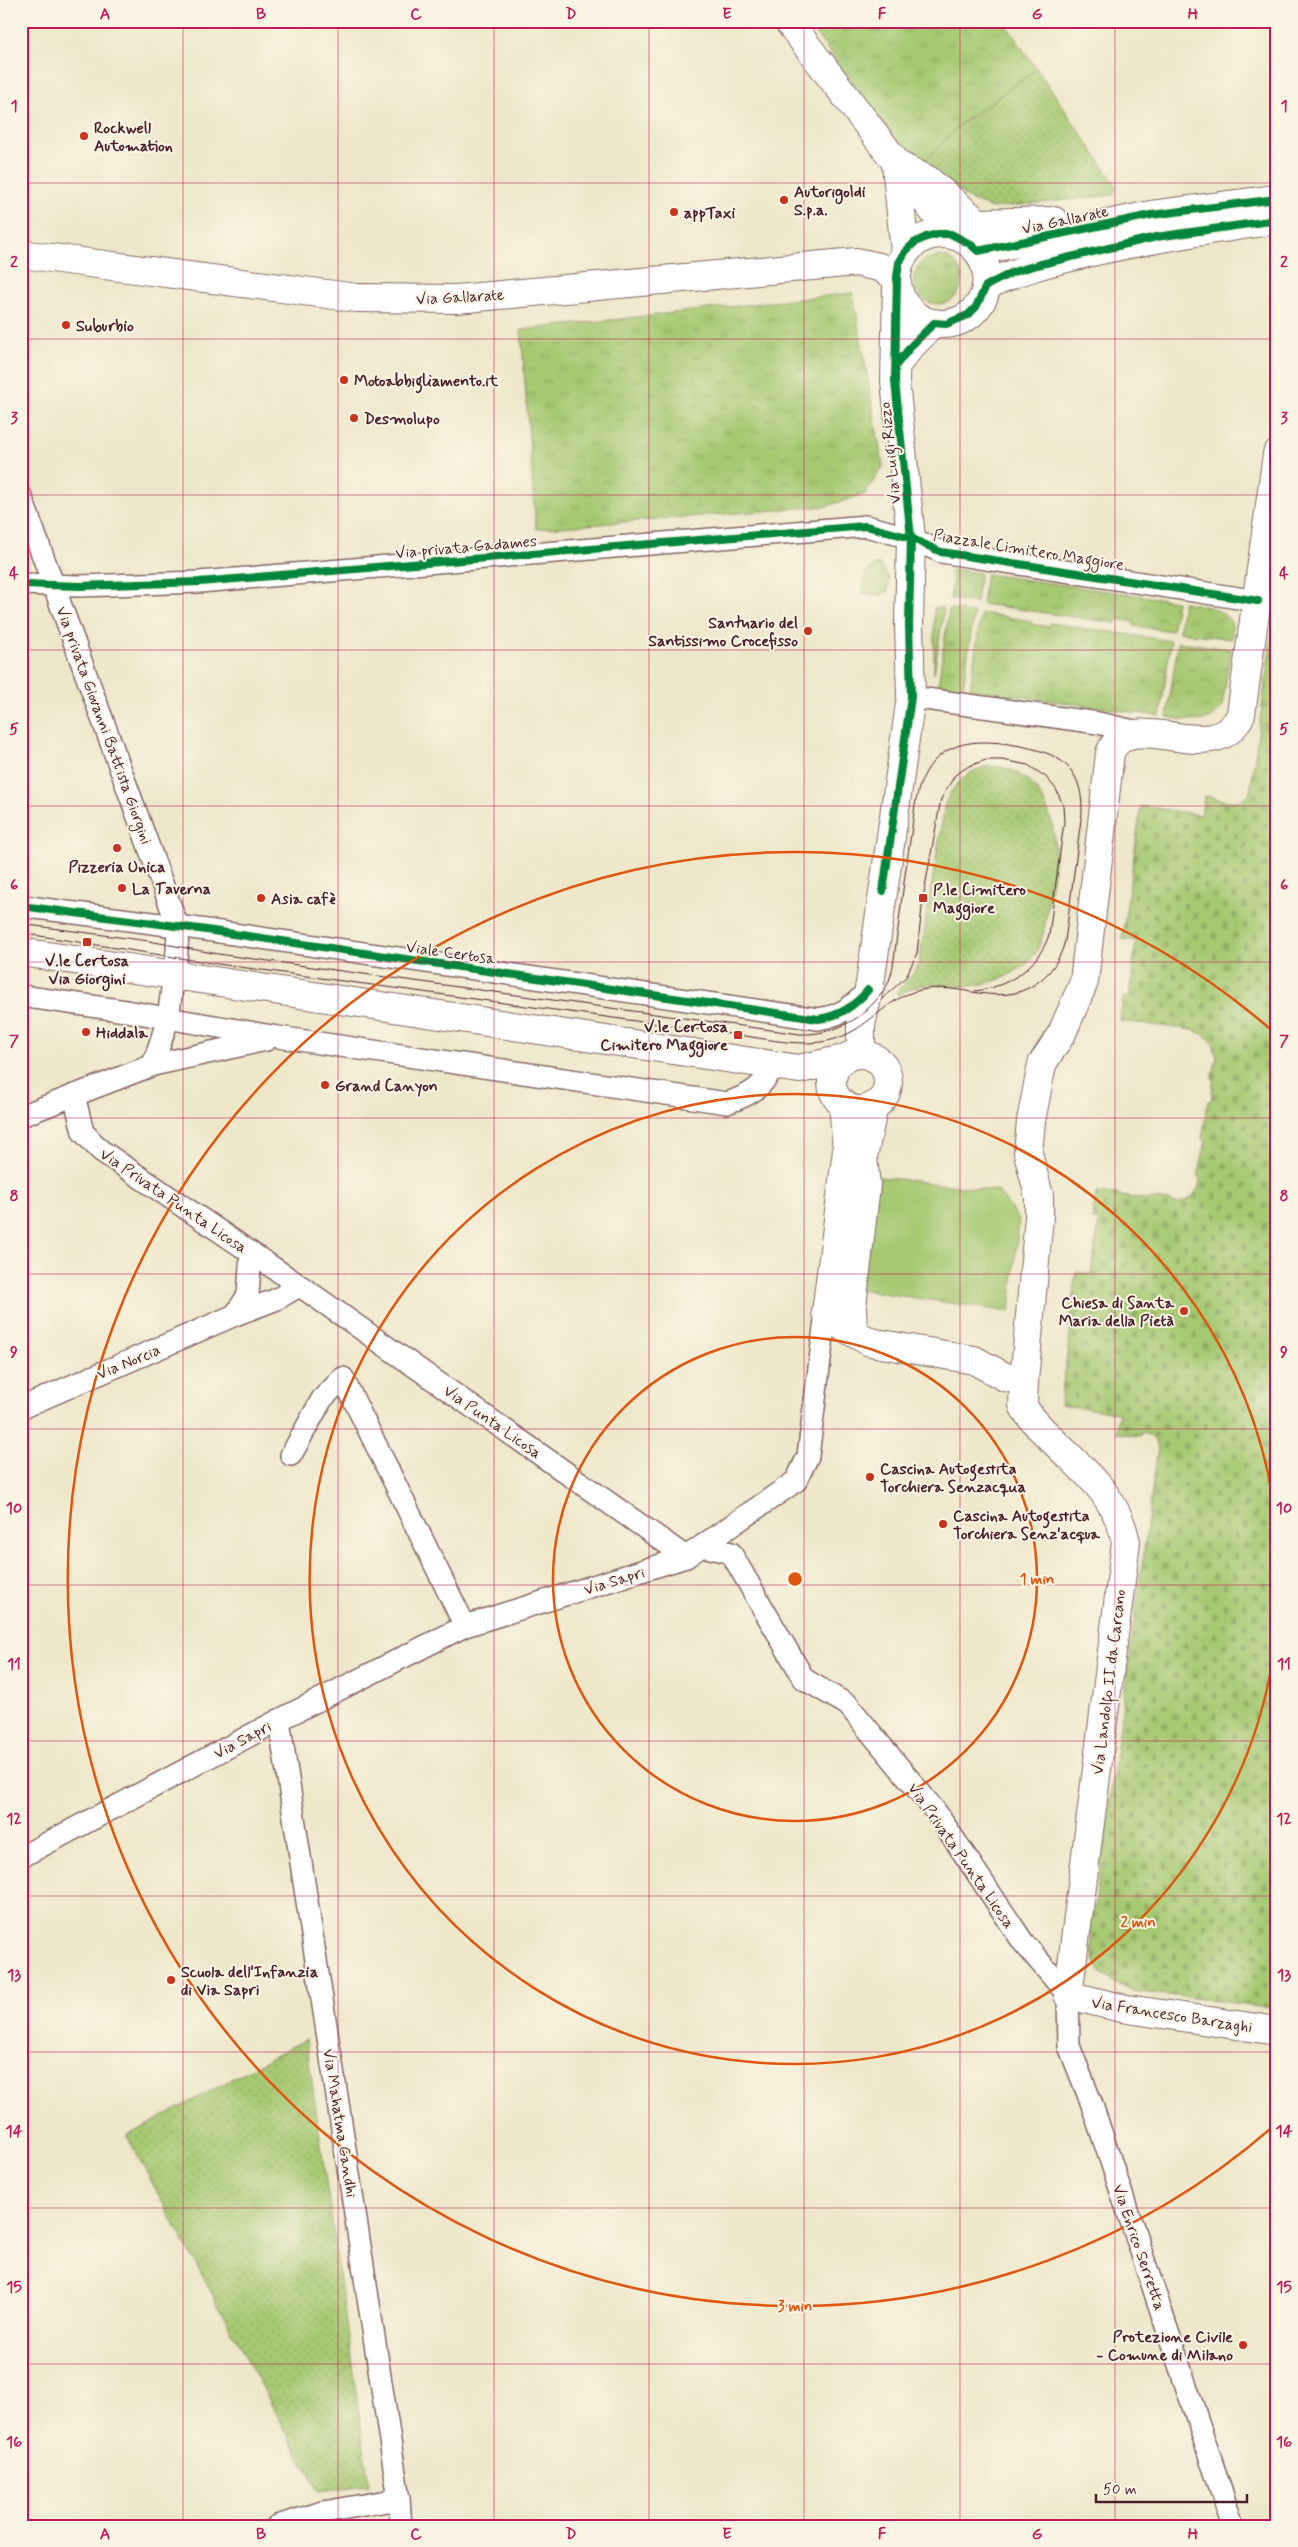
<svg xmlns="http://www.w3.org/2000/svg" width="1298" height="2547" font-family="Mynerve,sans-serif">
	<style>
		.grass { fill: url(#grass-tufts); stroke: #78744e }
		.cemetery { fill: url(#cemetery-stones); stroke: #78744e }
		.park { fill: #a6c972; stroke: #78744e }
		.garden { fill: url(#garden-dots); stroke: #78744e }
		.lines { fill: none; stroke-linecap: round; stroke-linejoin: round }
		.minor-casing { stroke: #836563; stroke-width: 24 }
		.tertiary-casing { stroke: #836563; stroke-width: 30 }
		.secondary-casing { stroke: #836563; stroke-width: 30 }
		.primary-casing { stroke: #836563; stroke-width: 30 }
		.minor { stroke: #fff; stroke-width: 21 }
		.tertiary { stroke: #fff; stroke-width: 28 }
		.secondary { stroke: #fff; stroke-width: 28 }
		.primary { stroke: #fff; stroke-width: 28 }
		.tram { stroke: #4a1f2b; stroke-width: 1 }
		.cycleway-casing { stroke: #fcf5e5; stroke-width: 11 }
		.cycleway { stroke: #00873e; stroke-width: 8 }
		.grid { fill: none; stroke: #c2185b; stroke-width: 1; stroke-opacity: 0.55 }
		.ring { fill: none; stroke: #e0560e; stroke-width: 2.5 }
		.poi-dot { fill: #c8321e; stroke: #fcf5e5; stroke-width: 2 }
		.labels { text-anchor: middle; stroke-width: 4; stroke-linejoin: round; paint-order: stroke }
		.poi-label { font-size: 16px; font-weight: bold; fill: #4a1f2b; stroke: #fcf5e5; text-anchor: start }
		.street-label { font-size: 16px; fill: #4a1f2b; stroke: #fcf5e5 }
		.centre { fill: #e0560e; stroke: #fcf5e5; stroke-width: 2.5 }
		.ring-label { font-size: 15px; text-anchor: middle; font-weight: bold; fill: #e0560e; stroke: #fcf5e5; stroke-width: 4; stroke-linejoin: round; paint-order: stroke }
		.neatline { fill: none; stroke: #c2185b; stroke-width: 2 }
		.grid-label { font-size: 16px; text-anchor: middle; font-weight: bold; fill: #c2185b }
	</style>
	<defs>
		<pattern id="grass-tufts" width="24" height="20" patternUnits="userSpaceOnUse" patternTransform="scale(1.25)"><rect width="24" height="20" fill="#a6c972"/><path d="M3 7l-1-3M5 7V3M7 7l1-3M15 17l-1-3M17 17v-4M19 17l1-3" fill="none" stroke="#90ac63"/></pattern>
		<pattern id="cemetery-stones" width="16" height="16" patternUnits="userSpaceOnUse" patternTransform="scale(1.25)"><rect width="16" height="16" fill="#a6c972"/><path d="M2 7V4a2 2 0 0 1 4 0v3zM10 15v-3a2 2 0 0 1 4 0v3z" fill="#90ac63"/></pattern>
		<pattern id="garden-dots" width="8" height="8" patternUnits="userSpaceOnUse" patternTransform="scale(1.25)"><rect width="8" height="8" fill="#a6c972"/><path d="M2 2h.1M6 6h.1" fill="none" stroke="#90ac63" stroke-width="1.8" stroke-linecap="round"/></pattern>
	</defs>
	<rect width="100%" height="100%" fill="#fcf5e5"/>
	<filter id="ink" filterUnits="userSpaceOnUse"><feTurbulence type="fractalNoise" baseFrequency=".02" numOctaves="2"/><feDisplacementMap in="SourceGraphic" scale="10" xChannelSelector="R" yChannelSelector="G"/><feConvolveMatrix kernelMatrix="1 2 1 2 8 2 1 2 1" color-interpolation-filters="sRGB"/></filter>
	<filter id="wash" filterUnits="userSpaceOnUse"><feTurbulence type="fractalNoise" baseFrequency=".0096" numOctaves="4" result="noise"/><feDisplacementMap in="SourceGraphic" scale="20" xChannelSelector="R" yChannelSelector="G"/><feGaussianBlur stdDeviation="1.12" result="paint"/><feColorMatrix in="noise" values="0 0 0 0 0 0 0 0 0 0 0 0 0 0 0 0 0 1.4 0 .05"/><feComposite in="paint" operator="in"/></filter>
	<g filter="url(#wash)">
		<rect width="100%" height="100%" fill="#eee7ca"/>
		<!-- grass -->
		<g class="grass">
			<polygon points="806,21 1003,21 1037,69 958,126 924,162 905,152"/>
			<circle cx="938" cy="280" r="24"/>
			<polygon points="853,293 883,467 865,494 827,506 536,529 521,330"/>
			<path d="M879,564L889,578L888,591L881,595L862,593C864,579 864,569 879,564Z"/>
			<polygon points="957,570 980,573 976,603 950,599 953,578 950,571"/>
			<polygon points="986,574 1177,601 1172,631 1134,626 1134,622 1117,619 1116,623 982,604"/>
			<path d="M1183,602C1200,605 1223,607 1232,624V639L1179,632Z"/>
			<polygon points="934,607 944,608 934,674"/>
			<polygon points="949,609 974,613 963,688 938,685"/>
			<polygon points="981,613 1031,621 1031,624 1049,627 1050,623 1171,641 1160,716 970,689"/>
			<path d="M1178,642L1231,649L1222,706C1211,728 1187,720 1167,717Z"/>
		</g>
		<!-- cemetery -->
		<path class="cemetery" d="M1277,599V2008L1134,1991L1117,1984L1102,1973L1095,1962L1092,1951L1091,1933H1089L1093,1908H1095L1158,1447C1155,1439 1150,1434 1141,1433L1140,1436L1116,1433L1119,1413L1060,1405L1071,1327L1068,1326L1076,1272L1091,1274L1099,1220L1092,1219L1096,1193L1120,1194V1196L1150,1200L1152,1199L1171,1201L1174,1204C1190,1202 1200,1192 1200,1178L1198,1177L1206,1140L1202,1139L1208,1101H1211L1214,1078H1212L1217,1057L1213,1043L1205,1035L1193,1030L1120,1021L1123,998H1129L1136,941L1122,939L1141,806L1201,815L1204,796C1220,798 1240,809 1250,792Z"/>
		<!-- park -->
		<polygon class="park" points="847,1173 998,1191 1019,1220 1010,1312 836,1286"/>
		<!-- garden -->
		<g class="garden">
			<polygon points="1037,69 1116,185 1114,195 992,208 969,199 924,162 958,126"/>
			<path d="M987,766C1034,765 1056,811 1055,853C1055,869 1050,887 1048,902C1045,924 1044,950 1025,965C1009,977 988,985 968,986C936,988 932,977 898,995L896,992L914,973L919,963L945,804C953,784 966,772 987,766Z"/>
			<polygon points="306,2039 369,2485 318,2491 127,2136"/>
		</g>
	</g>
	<g filter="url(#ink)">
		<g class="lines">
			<!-- minor casing -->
			<g class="minor-casing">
				<g id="minor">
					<polyline points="21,496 178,927 177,951 168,1019 153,1065"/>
					<polyline points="21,584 79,586 199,582 866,526 911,538 941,552 1258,601"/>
					<polyline points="911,697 1098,723 1143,733"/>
					<path d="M21,906L199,929L818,1019C839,1016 854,1007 868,990"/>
					<path d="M21,996L126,1011L278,1037L727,1103C750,1095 763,1088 774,1065"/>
					<polyline points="74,1095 83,1132 100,1150 306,1290 686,1557"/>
					<polyline points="21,1116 153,1065 266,1040"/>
					<polyline points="235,1315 248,1295 251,1253"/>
					<polyline points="21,1408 235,1315 277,1299 299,1286"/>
					<polyline points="291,1455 322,1399 343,1378 465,1626"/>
					<polyline points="703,1546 731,1553 804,1679 848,1705 936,1812 1023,1942 1068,1995 1069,2046 1091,2102 1233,2526"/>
					<polyline points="279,1720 399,2499 401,2526"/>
					<polyline points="21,1857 279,1720 465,1626 686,1557 796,1481 808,1456 826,1312"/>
					<polyline points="277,2526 323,2512 399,2499"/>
				</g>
			</g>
			<!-- tertiary casing -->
			<g class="tertiary-casing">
				<g id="tertiary">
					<polyline points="21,254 357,298 457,299 856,262 879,267 897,277"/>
					<path d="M1024,1381L1023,1405L1026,1411C1061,1458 1113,1479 1126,1542L1068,1995L1121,2008L1277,2031"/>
				</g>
			</g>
			<!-- secondary casing -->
			<g class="secondary-casing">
				<g id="secondary">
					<polyline points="896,365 912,345 934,323"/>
					<polyline points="21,952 799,1069 844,1059"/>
					<polyline points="861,1054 861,1025 870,984 911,697 909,624 911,538 895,381 897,286"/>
					<circle cx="860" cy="1082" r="28"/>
					<path d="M843,1104L847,1150L826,1312L842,1326L870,1342L974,1360L1005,1377L1024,1381L1039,1217V1196L1028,1153L1031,1121L1042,1064L1062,1033L1084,982L1110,753C1130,702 1216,773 1241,714L1277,454"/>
					<polyline points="853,1332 852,1307 866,1185 863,1157 874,1105"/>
				</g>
			</g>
			<!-- primary casing -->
			<g class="primary-casing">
				<g id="primary">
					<polyline points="788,21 951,234"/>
					<polyline points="896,164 928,180 978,223 1054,221"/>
					<polyline points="896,164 905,252"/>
					<circle cx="942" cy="279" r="45"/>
					<polyline points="978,251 1151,215 1277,199"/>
					<path d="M986,286C1021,268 1054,261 1092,252C1153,238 1214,229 1277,220"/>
				</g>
			</g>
			<!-- minor -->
			<use href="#minor" class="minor"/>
			<!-- tertiary -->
			<use href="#tertiary" class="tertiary"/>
			<!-- secondary -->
			<use href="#secondary" class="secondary"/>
			<!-- primary -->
			<use href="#primary" class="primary"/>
			<!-- tram -->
			<g class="tram">
				<path d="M21,924L149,941L218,954L800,1034C826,1035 847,1026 868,1010"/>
				<path d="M21,933L218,964L738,1035C775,1040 819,1052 853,1031C876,1018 894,995 921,990C960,981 998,1009 1035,984C1051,974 1060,959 1065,941L1082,812C1083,761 1052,751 1009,744C980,740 953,740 932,763C917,782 915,804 912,827C907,861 902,895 898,929C895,945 895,965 889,981C883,994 874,1003 863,1013"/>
				<path d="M882,999L906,977L917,953L923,898L941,799L955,775L969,766L986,760H1002L1028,765L1046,777L1056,789L1063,805L1064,822L1049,935C1038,967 1009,987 975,991"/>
			</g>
			<!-- cycleway casing -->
			<g class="cycleway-casing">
				<g id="cycleway">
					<polyline points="896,365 912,345 934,323 946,324 968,315 976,307 986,286 1013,272 1037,265 1156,237 1277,220"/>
					<polyline points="21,584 79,586 199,582 866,526 911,538 941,552 1258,601"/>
					<polyline points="883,891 911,697 909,624 911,538 895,381 897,277 899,263 905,252 914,243 926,237 938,234 951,234 970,244 978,251 1151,215 1277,199"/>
					<path d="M21,906L199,929L818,1019C839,1016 854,1007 868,990"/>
				</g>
			</g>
			<!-- cycleway -->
			<use href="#cycleway" class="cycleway"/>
		</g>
	</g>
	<!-- grid -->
	<path class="grid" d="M183,21V2526M338,21V2526M494,21V2526M649,21V2526M804,21V2526M960,21V2526M1115,21V2526M21,183H1277M21,339H1277M21,495H1277M21,650H1277M21,806H1277M21,962H1277M21,1118H1277M21,1274H1277M21,1429H1277M21,1585H1277M21,1741H1277M21,1896H1277M21,2052H1277M21,2208H1277M21,2364H1277"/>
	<!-- distance rings -->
	<g class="ring">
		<circle cx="795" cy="1579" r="242"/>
		<path d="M1276 1638A485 485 0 1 1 1276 1520"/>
		<path d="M1277 2123A727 727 0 1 1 1277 1035"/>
	</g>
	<!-- markers -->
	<g class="poi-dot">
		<circle cx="84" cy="136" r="5"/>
		<circle cx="784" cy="200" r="5"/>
		<circle cx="674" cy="212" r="5"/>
		<circle cx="66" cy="325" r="5"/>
		<circle cx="344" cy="380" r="5"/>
		<circle cx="354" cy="418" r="5"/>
		<circle cx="808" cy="631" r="5"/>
		<circle cx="117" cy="848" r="5"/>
		<circle cx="122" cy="888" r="5"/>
		<circle cx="261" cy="898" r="5"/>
		<rect x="918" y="893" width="10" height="10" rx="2.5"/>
		<rect x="82" y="937" width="10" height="10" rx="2.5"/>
		<circle cx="86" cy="1032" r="5"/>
		<rect x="733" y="1030" width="10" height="10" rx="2.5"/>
		<circle cx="325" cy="1085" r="5"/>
		<circle cx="1184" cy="1311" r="5"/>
		<circle cx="870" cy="1477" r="5"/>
		<circle cx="943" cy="1524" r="5"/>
		<circle cx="171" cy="1980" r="5"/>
		<circle cx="1243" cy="2345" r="5"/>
	</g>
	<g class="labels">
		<!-- poi labels -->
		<g class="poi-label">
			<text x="94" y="133">Rockwell<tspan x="94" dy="18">Automation</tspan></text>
			<text x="794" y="197">Autorigoldi<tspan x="794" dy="18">S.p.a.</tspan></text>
			<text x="684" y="218">appTaxi</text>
			<text x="76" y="331">Suburbio</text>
			<text x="354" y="386">Motoabbigliamento.it</text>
			<text x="364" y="424">Desmolupo</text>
			<text x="798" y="628" text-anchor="end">Santuario del<tspan x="798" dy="18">Santissimo Crocefisso</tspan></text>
			<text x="117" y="872" text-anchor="middle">Pizzeria Unica</text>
			<text x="132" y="894">La Taverna</text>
			<text x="933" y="895">P.le Cimitero<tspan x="933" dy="18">Maggiore</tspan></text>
			<text x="271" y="904">Asia cafè</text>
			<text x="87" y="966" text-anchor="middle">V.le Certosa<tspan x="87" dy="18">Via Giorgini</tspan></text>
			<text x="728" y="1032" text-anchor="end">V.le Certosa<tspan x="728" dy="18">Cimitero Maggiore</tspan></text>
			<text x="96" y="1038">Hiddala</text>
			<text x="335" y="1091">Grand Canyon</text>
			<text x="1174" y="1308" text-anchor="end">Chiesa di Santa<tspan x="1174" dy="18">Maria della Pietà</tspan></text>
			<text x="880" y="1474">Cascina Autogestita<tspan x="880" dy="18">Torchiera Senzacqua</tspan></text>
			<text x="953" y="1521">Cascina Autogestita<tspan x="953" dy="18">Torchiera Senz'acqua</tspan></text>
			<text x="181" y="1977">Scuola dell'Infanzia<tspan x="181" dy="18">di Via Sapri</tspan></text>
			<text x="1233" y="2342" text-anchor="end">Protezione Civile<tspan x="1233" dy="18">- Comune di Milano</tspan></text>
		</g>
		<!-- street labels -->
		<g class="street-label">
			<text transform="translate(1065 219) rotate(-12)" y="6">Via Gallarate</text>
			<text transform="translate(460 296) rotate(-3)" y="6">Via Gallarate</text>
			<text transform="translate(889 453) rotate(-96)" y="6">Via Luigi Rizzo</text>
			<text transform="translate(466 546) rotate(-5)" y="6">Via privata Gadames</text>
			<text transform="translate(1029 549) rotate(9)" y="6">Piazzale Cimitero Maggiore</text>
			<text transform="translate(105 725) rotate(70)" y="6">Via privata Giovanni Battista Giorgini</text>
			<text transform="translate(451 952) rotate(8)" y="6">Viale Certosa</text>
			<text transform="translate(174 1200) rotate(34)" y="6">Via Privata Punta Licosa</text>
			<text transform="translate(128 1361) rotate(-23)" y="6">Via Norcia</text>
			<text transform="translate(493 1421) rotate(35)" y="6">Via Punta Licosa</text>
			<text transform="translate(614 1580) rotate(-17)" y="6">Via Sapri</text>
			<text transform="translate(1108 1682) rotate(-83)" y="6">Via Landolfo II da Carcano</text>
			<text transform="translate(242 1739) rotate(-28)" y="6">Via Sapri</text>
			<text transform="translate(962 1855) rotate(55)" y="6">Via Privata Punta Licosa</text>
			<text transform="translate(1172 2014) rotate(9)" y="6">Via Francesco Barzaghi</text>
			<text transform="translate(341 2123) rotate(81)" y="6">Via Mahatma Gandhi</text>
			<text transform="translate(1140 2247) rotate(71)" y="6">Via Enrico Serretta</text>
		</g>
	</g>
	<circle cx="795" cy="1579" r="8" class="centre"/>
	<g class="ring-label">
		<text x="1037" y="1584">1 min</text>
		<text x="1138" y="1927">2 min</text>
		<text x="795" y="2311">3 min</text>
	</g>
	<!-- margin -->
	<rect width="1298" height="2547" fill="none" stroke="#fcf5e5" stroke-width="55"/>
	<!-- scale -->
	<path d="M1096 2494v8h151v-8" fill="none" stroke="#4a1f2b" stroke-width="2.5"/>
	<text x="1103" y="2494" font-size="15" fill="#4a1f2b" stroke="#fcf5e5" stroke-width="4" paint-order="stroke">50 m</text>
	<rect x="28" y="28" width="1242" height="2492" class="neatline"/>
	<g class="grid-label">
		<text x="105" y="19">A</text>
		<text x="261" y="19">B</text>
		<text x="416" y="19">C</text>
		<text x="571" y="19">D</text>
		<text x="727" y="19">E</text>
		<text x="882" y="19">F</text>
		<text x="1037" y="19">G</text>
		<text x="1193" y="19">H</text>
		<text x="14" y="111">1</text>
		<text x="1284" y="111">1</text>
		<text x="14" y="267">2</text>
		<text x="1284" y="267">2</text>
		<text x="14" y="423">3</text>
		<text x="1284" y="423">3</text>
		<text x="14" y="578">4</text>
		<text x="1284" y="578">4</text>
		<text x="14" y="734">5</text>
		<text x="1284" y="734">5</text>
		<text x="14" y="890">6</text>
		<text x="1284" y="890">6</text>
		<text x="14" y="1046">7</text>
		<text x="1284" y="1046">7</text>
		<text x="14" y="1201">8</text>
		<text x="1284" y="1201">8</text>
		<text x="14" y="1357">9</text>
		<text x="1284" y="1357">9</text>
		<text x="14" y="1513">10</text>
		<text x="1284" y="1513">10</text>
		<text x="14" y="1669">11</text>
		<text x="1284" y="1669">11</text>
		<text x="14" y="1824">12</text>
		<text x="1284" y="1824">12</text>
		<text x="14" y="1980">13</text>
		<text x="1284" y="1980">13</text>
		<text x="14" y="2136">14</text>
		<text x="1284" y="2136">14</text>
		<text x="14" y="2292">15</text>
		<text x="1284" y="2292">15</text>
		<text x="14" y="2447">16</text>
		<text x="1284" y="2447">16</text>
		<text x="105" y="2539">A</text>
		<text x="261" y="2539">B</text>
		<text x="416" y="2539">C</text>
		<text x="571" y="2539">D</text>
		<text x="727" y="2539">E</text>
		<text x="882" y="2539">F</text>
		<text x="1037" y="2539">G</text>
		<text x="1193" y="2539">H</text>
	</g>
</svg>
